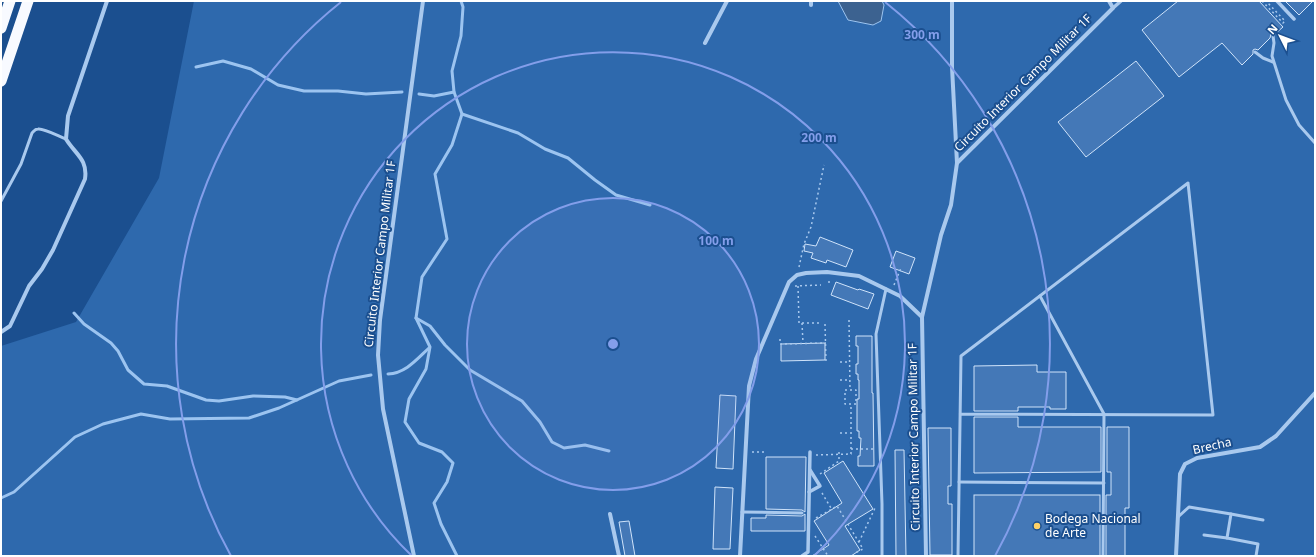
<svg xmlns="http://www.w3.org/2000/svg" width="1316" height="557" font-family="'Noto Sans',sans-serif">
	<style>
		.green { fill: #2e69ad }
		.water { fill: #3c6290; stroke: #9cc4f0 }
		.lines { fill: none; stroke-linecap: round; stroke-linejoin: round }
		.stream { stroke: #9cc4f0; stroke-width: 3 }
		.building { fill: #4478b7; stroke: #cfe3fa }
		.path { stroke: #a9c9ee; stroke-width: 1.5; stroke-dasharray: 2 3; stroke-linecap: butt }
		.service { stroke: #a9c9ee; stroke-width: 3 }
		.pedestrian { stroke: #a9c9ee; stroke-width: 3.5 }
		.minor { stroke: #a9c9ee; stroke-width: 4 }
		.trunk { stroke: #f8faff; stroke-width: 11 }
		.ring { fill: none; stroke: #839eea; stroke-width: 2 }
		.poi-dot { fill: #ffd166; stroke: #1b4f8f; stroke-width: 1.5 }
		.labels { text-anchor: middle; stroke-width: 4; stroke-linejoin: round; paint-order: stroke }
		.street-label { font-size: 12px; fill: #fff; stroke: #1b4f8f }
		.poi-label { font-size: 12px; fill: #fff; stroke: #1b4f8f; text-anchor: start }
		.centre { fill: #839eea; stroke: #1b4f8f; stroke-width: 2 }
		.ring-label { font-size: 12px; text-anchor: middle; font-weight: bold; fill: #839eea; stroke: #1b4f8f; stroke-width: 4; stroke-linejoin: round; paint-order: stroke }
	</style>
	<rect width="100%" height="100%" fill="#1b4f8f"/>
	<!-- green -->
	<polygon class="green" points="194,1 1315,1 1315,556 1,556 1,346 76,322 159,178"/>
	<!-- water -->
	<polygon class="water" points="838,1 882,1 884,5 881,21 873,25 848,20"/>
	<g class="lines">
		<!-- stream -->
		<g class="stream">
			<polyline points="196,67 223,61 251,69 278,85 304,91 338,91 366,94 402,92"/>
			<polyline points="419,94 434,96 454,92"/>
			<polyline points="462,114 518,133 545,149 568,158 595,180 616,195 650,205"/>
			<polyline points="74,313 84,324 111,343 118,351 128,370 144,384 167,386 206,400 219,401 253,396 285,397 297,400"/>
			<polyline points="416,318 430,326 445,345 470,370 522,401 540,422 552,442 564,448 585,445 609,451"/>
			<path d="M388,374C406,373 417,359 429,348"/>
			<polyline points="1,498 14,492 75,437 103,424 141,414 170,419 249,418 279,408 339,381 371,375"/>
			<polyline points="457,556 441,524 434,503 447,482 453,463 442,452 419,443 405,422 409,399 426,369 430,347 416,318 422,277 447,239 435,174 452,145 462,114 454,92 452,71 461,36 463,7 461,1"/>
		</g>
	</g>
	<!-- building -->
	<g class="building">
		<polygon points="1178,1 1259,1 1283,27 1275,34 1271,34 1270,38 1258,50 1255,49 1253,50 1253,54 1242,65 1222,43 1179,77 1142,30"/>
		<polygon points="1285,1 1313,1 1299,15"/>
		<polygon points="1136,61 1164,96 1086,157 1058,122"/>
		<polygon points="820,237 853,250 846,267 827,260 826,263 811,258 813,253 804,251 805,244 816,246"/>
		<polygon points="896,251 915,258 909,274 890,267"/>
		<polygon points="836,282 858,290 859,289 874,294 868,309 831,295"/>
		<polygon points="856,336 872,336 872,393 873,393 874,466 858,466 858,456 860,456 861,438 859,438 859,431 857,431 857,399 859,399 859,380 858,380 858,374 856,374 856,364 858,364 858,346 856,346"/>
		<polygon points="825,343 825,360 781,361 781,344"/>
		<polygon points="1037,365 1037,372 1066,372 1066,409 1050,409 1050,407 1018,407 1018,411 974,411 974,366"/>
		<polygon points="720,395 736,396 733,469 716,468"/>
		<polygon points="974,417 1018,417 1018,427 1101,427 1101,472 974,473"/>
		<polygon points="1107,427 1129,427 1129,508 1125,508 1125,556 1106,556 1106,495 1111,495 1111,472 1107,472"/>
		<polygon points="928,428 951,428 951,486 948,486 948,504 952,504 952,555 930,555"/>
		<polygon points="895,450 904,450 906,556 896,556"/>
		<polygon points="766,457 806,457 805,512 802,510 766,509"/>
		<polygon points="843,461 873,509 845,526 860,550 851,556 812,556 829,545 814,521 842,503 824,473"/>
		<polygon points="715,487 733,488 730,549 713,549"/>
		<rect x="974" y="495" width="126" height="61"/>
		<polygon points="805,514 805,531 751,531 751,518 766,518 766,515 802,516"/>
		<polygon points="629,521 635,556 625,556 619,522"/>
	</g>
	<g class="lines">
		<!-- path -->
		<g class="path">
			<polyline points="1262,1 1283,23 1285,21 1266,1"/>
			<polyline points="799,267 804,244 811,227 824,165"/>
			<polyline points="829,283 829,279"/>
			<polyline points="894,285 901,268"/>
			<polyline points="795,286 821,285"/>
			<polyline points="798,286 799,323 822,323"/>
			<polyline points="849,320 850,390"/>
			<polyline points="802,323 803,343"/>
			<polyline points="825,324 826,362"/>
			<polyline points="780,339 780,344 826,343"/>
			<polyline points="840,362 850,362"/>
			<polyline points="840,380 850,380"/>
			<rect x="845" y="390" width="11" height="14"/>
			<polyline points="840,433 850,433"/>
			<polyline points="851,449 873,449"/>
			<polyline points="752,452 765,452"/>
			<polyline points="816,455 851,454 851,404"/>
			<polyline points="820,474 839,461 839,451"/>
			<polyline points="822,493 831,508"/>
			<polyline points="816,518 837,506 863,549 857,552 857,556"/>
			<polyline points="815,536 828,556"/>
			<polyline points="859,542 875,508"/>
		</g>
		<!-- service -->
		<g class="service">
			<polyline points="1273,36 1274,43 1272,56 1286,100 1299,125 1315,143"/>
			<polyline points="1255,52 1263,58 1273,62"/>
			<path d="M1,201L21,164L32,133C34,131 35,129 38,129C44,128 60,137 66,139"/>
			<polyline points="1040,296 1104,414 1103,556"/>
			<polyline points="959,482 1104,483"/>
			<polyline points="742,512 802,513"/>
			<polyline points="1231,514 1263,520"/>
			<polyline points="1178,517 1189,507 1231,514 1227,538 1258,544 1256,556"/>
			<polyline points="1204,535 1227,538"/>
			<polyline points="882,556 882,504 876,334 886,289"/>
			<polyline points="958,556 961,356 1188,183 1213,415 960,414"/>
		</g>
		<!-- pedestrian -->
		<g class="pedestrian">
			<polyline points="1277,1 1294,19"/>
			<polyline points="1113,8 1121,1"/>
			<polyline points="809,492 820,486 810,470"/>
			<polyline points="802,556 808,552 810,452"/>
		</g>
		<!-- minor -->
		<g class="minor">
			<polyline points="811,5 811,1"/>
			<polyline points="705,43 727,1"/>
			<polyline points="957,163 1113,8 1109,1"/>
			<path d="M1,332L10,326L29,286L42,269L53,250L85,179C88,159 75,154 66,139L68,116L107,1"/>
			<polyline points="610,514 619,556"/>
			<polyline points="414,556 383,409 378,355 380,320 423,1"/>
			<polyline points="740,556 749,386 756,359 789,282 797,275 806,273 827,272 859,276 900,296 922,317"/>
			<polyline points="926,556 922,317 941,235 951,205 957,163 952,67 952,1"/>
			<polyline points="1176,556 1180,474 1185,464 1197,458 1260,447 1276,436 1315,393"/>
		</g>
		<!-- trunk -->
		<g class="trunk">
			<polyline points="1,28 10,1"/>
			<polyline points="1,81 28,1"/>
		</g>
	</g>
	<!-- distance rings -->
	<circle cx="613" cy="344" r="146" fill="#839eea" fill-opacity=".12"/>
	<g class="ring">
		<circle cx="613" cy="344" r="146"/>
		<path d="M412 556A292 292 0 1 1 814 556"/>
		<path d="M231 556A437 437 0 0 1 341 2M885 2A437 437 0 0 1 995 556"/>
	</g>
	<!-- markers -->
	<circle class="poi-dot" cx="1037" cy="526" r="4"/>
	<g class="labels">
		<!-- street labels -->
		<g class="street-label">
			<text transform="translate(1023 83) rotate(-45)" y="4">Circuito Interior Campo Militar 1F</text>
			<text transform="translate(380 254) rotate(-83)" y="4">Circuito Interior Campo Militar 1F</text>
			<text transform="translate(914 437) rotate(-91)" y="4">Circuito Interior Campo Militar 1F</text>
			<text transform="translate(1212 446) rotate(-13)" y="4">Brecha</text>
		</g>
		<!-- poi labels -->
		<g class="poi-label">
			<text x="1045" y="523">Bodega Nacional<tspan x="1045" dy="14">de Arte</tspan></text>
		</g>
	</g>
	<circle cx="613" cy="344" r="6" class="centre"/>
	<g class="ring-label">
		<text x="922" y="39">300 m</text>
		<text x="819" y="142">200 m</text>
		<text x="716" y="245">100 m</text>
	</g>
	<!-- border -->
	<rect width="1316" height="557" fill="none" stroke="#ffffff" stroke-width="4"/>
	<!-- north arrow -->
	<g transform="translate(1280 36) rotate(312)" stroke="#1b4f8f" stroke-width="3" paint-order="stroke">
	<path d="M0-3L7 15L0 10L-7 15Z" fill="#ffffff"/>
	<text y="-6" font-size="11" font-weight="bold" text-anchor="middle" fill="#ffffff">N</text>
	</g>
</svg>
